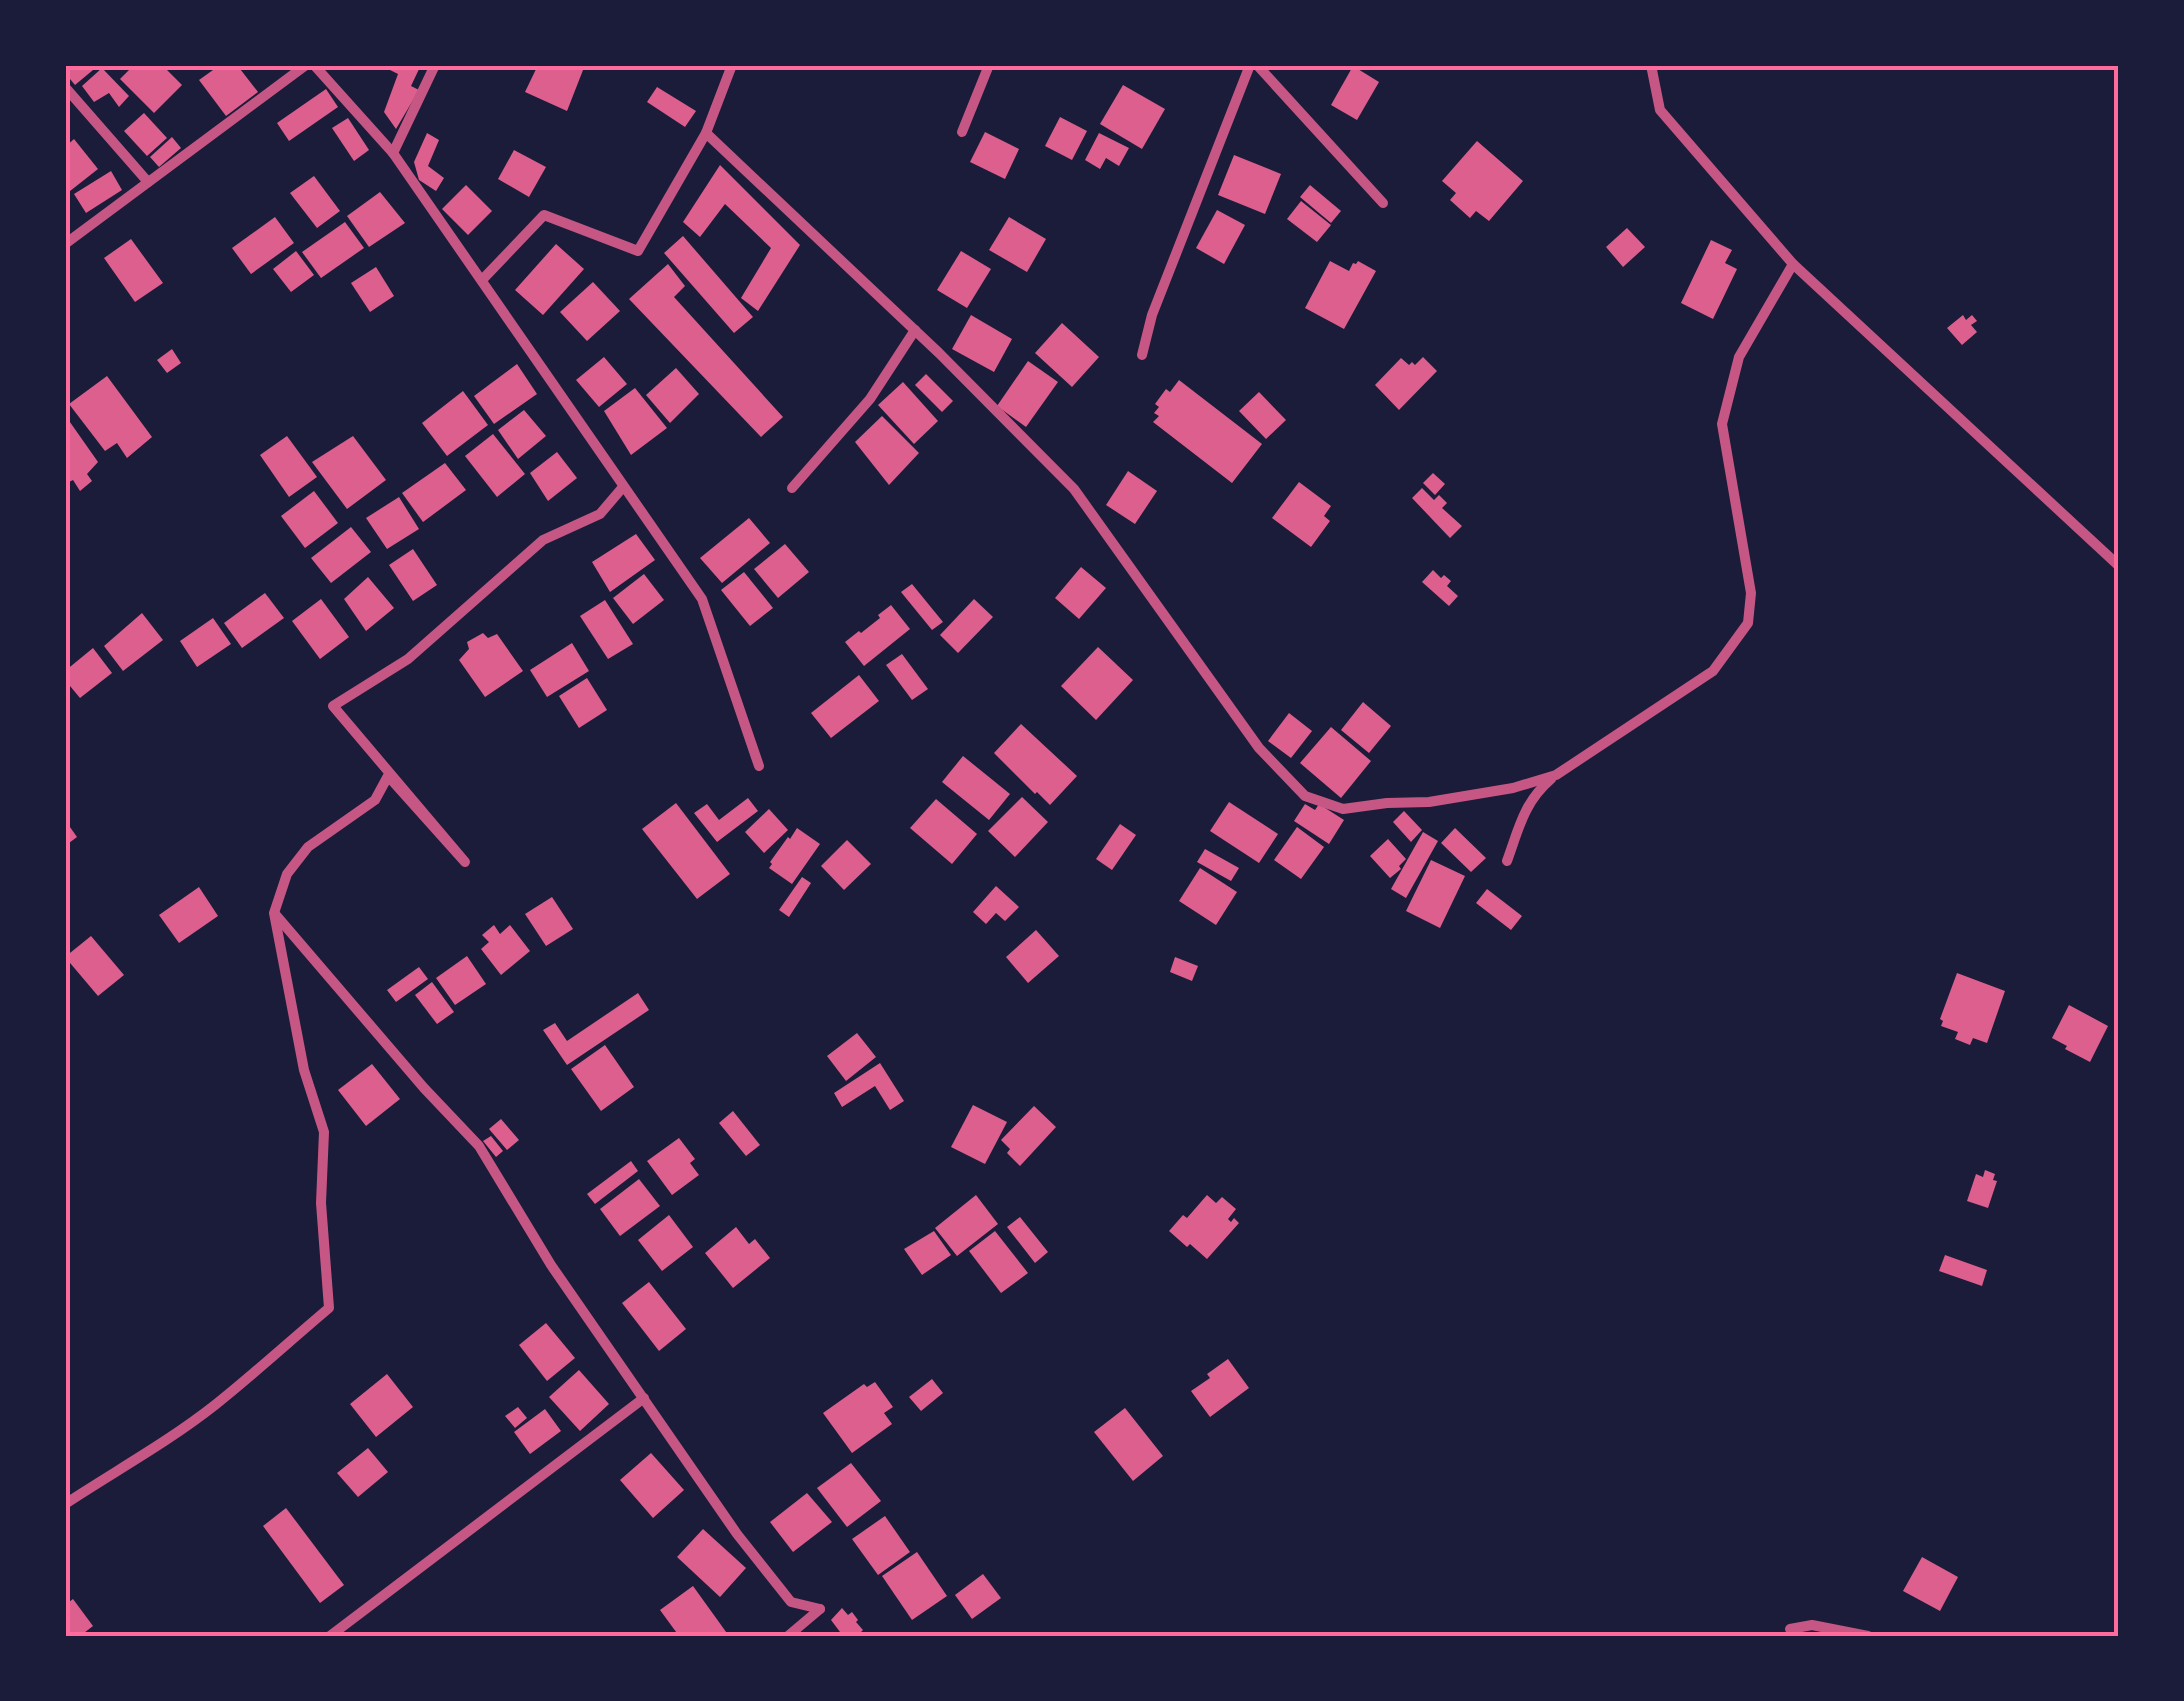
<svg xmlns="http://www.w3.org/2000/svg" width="2184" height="1701" font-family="Barlow,sans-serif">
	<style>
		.building { fill: #dd5f8e }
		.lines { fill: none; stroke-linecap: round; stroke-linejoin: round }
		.minor { stroke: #c65784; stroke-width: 10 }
		.neatline { fill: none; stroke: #ff6b9d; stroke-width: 4 }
	</style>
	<rect width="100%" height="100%" fill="#1b1b3a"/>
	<!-- building -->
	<g class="building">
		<polygon points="65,65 99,65 75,85 65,73"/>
		<polygon points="134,65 162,65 182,85 154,113 120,79"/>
		<polygon points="220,65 237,65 258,92 226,116 199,80"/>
		<polygon points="380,65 417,65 420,67 411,86 419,90 396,129 384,112 398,74"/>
		<polygon points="538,65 585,65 567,111 525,92"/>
		<polygon points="1353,66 1379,82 1357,120 1331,105"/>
		<polygon points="102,68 129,96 119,107 109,93 94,102 82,86"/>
		<polygon points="1123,85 1165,109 1142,149 1100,124"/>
		<polygon points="657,87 696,111 685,127 647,102"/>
		<polygon points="326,89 338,107 289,141 277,123"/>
		<polygon points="144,113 167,138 147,156 124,131"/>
		<polygon points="1060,117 1087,131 1072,160 1045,146"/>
		<polygon points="348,118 369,150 354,161 332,128"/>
		<polygon points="985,132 1019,149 1005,179 970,162"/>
		<polygon points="427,133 439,140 428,166 444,178 436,191 419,180 414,162"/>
		<polygon points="1099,133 1129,148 1119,166 1106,158 1100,169 1085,160"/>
		<polygon points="172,137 181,148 159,167 150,157"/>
		<polygon points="74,139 98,169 65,195 65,147"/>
		<polygon points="1477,141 1523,181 1489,221 1476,211 1470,218 1450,200 1456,193 1442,181"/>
		<polygon points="514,150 546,167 529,197 498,179"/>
		<polygon points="1234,155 1281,174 1265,214 1218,195"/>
		<polygon points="720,165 800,245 758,311 741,298 771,248 725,204 700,237 683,222"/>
		<polygon points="111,171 122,190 86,213 74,194"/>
		<polygon points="314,176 340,211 317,228 290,193"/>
		<polygon points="466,185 492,211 468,235 442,209"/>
		<polygon points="1310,185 1341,211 1331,223 1300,197"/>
		<polygon points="380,192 405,223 369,247 347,216"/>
		<polygon points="1301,201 1331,225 1317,242 1287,219"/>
		<polygon points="1217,210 1245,225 1224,264 1196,248"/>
		<polygon points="275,217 294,243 251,274 232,248"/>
		<polygon points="1009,217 1046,239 1027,272 989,250"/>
		<polygon points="345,222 364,248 321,278 302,252"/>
		<polygon points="1627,228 1645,247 1623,267 1606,247"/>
		<polygon points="683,236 753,317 734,333 664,253"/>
		<polygon points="131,239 163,283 135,302 104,258"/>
		<polygon points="1711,240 1732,250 1725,263 1737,269 1713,319 1681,303"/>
		<polygon points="556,244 584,269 543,315 515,290"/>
		<polygon points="296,251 314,275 291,292 273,269"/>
		<polygon points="961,251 991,269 967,308 937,290"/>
		<polygon points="1330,261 1349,271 1353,263 1356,264 1358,261 1376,271 1344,329 1305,308"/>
		<polygon points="668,264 685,286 674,297 783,417 761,437 629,299"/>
		<polygon points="376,267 394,296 370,312 351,283"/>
		<polygon points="593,282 620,311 587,341 560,312"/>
		<polygon points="971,315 1012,339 994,372 952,349"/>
		<polygon points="1963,315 1966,320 1972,315 1977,321 1971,325 1977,332 1962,345 1947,328"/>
		<polygon points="1062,323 1099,357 1072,387 1035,353"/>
		<polygon points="172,349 181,363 167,373 157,360"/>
		<polygon points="604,357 627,384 599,407 576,380"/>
		<polygon points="1423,357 1437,371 1399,410 1375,385 1401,358 1409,365 1412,362 1415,365"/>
		<polygon points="1028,361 1058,382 1026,427 997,406"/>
		<polygon points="517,364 537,394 494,424 474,396"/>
		<polygon points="676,368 699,394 670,423 646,395"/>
		<polygon points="926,374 953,401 942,412 915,385"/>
		<polygon points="107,376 152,437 127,458 117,443 105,451 69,404"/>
		<polygon points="1179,380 1262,444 1232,483 1153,422 1159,416 1154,413 1159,407 1155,404 1166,389 1170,392"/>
		<polygon points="903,382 938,421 914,444 878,405"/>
		<polygon points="635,388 667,428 631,455 604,411"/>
		<polygon points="463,391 488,425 447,456 422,423"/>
		<polygon points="1259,392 1286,420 1266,439 1239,411"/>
		<polygon points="524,410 546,436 518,459 498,430"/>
		<polygon points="65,415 98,462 87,474 92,481 80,491 73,480 65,484"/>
		<polygon points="882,416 919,453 889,485 855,442"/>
		<polygon points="493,434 525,474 497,497 465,456"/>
		<polygon points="287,436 317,477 289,497 260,455"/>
		<polygon points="353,436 386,480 347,509 312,462"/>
		<polygon points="557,452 577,478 548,501 530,473"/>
		<polygon points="445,463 466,490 423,522 402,493"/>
		<polygon points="1128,471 1157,491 1135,524 1106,505"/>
		<polygon points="1433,473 1445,484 1435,495 1423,483"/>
		<polygon points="1299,482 1331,506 1324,516 1330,521 1311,547 1272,518"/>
		<polygon points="1422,488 1434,500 1439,495 1447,503 1442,508 1462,526 1450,538 1412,498"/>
		<polygon points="314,491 338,523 305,548 281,516"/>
		<polygon points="399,497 419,529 387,549 366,518"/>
		<polygon points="749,518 770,543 722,583 700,558"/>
		<polygon points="351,527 371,552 331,583 311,558"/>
		<polygon points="636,534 655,560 610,592 592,562"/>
		<polygon points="785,544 809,572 778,598 754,569"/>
		<polygon points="413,549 437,585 413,601 389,565"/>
		<polygon points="1081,567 1106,588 1079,619 1055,598"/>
		<polygon points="1433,570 1441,578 1444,575 1451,581 1447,586 1458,596 1449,606 1422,582"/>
		<polygon points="744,572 773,608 750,626 721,590"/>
		<polygon points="644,574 664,600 633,624 613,598"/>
		<polygon points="368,577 394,608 366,631 344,599"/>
		<polygon points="912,584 943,622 932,630 901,592"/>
		<polygon points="265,593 284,618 242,648 224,623"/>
		<polygon points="321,599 349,637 320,659 292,621"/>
		<polygon points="974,599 993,617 958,653 940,635"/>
		<polygon points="605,600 633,644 608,659 580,616"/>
		<polygon points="891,605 910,629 864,666 845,642 859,631 861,633 880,618 878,615"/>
		<polygon points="142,613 163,640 123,671 104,646"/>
		<polygon points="213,618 231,644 197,667 180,641"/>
		<polygon points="483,633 488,638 497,634 523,671 485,697 459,660 469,649 467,642"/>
		<polygon points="572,643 589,671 547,697 530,670"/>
		<polygon points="1098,647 1133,680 1096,720 1061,686"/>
		<polygon points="93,648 112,673 80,698 65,680 65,671"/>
		<polygon points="902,654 928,689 912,700 886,665"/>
		<polygon points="859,675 879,701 831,738 811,713"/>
		<polygon points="587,678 607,710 579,728 559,696"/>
		<polygon points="1363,702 1391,726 1369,753 1341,730"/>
		<polygon points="1289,713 1312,731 1291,758 1268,741"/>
		<polygon points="1021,724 1077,776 1050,805 1037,792 1035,794 994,753"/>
		<polygon points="1331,727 1371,761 1341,798 1300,763"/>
		<polygon points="963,756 1010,794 989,820 942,782"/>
		<polygon points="1022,797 1048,822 1015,857 988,831"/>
		<polygon points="748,798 758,811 717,842 694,813 707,804 719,820"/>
		<polygon points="936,799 977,834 952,864 910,828"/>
		<polygon points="1229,802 1278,834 1259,863 1210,831"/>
		<polygon points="676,803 730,874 697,899 642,829"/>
		<polygon points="1305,804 1315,810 1319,804 1344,820 1329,844 1294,821"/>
		<polygon points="769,809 788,830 764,853 745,832"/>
		<polygon points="1404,811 1422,830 1411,842 1393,822"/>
		<polygon points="65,820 77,837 65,846"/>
		<polygon points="1120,824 1136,835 1112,870 1096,859"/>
		<polygon points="1297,827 1324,847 1301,879 1274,860"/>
		<polygon points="797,828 820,844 792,884 769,868 772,864 770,862 788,837 790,839"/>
		<polygon points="1455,828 1486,858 1471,872 1441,843"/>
		<polygon points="1423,832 1438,841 1406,898 1391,889"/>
		<polygon points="1388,839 1406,859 1399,866 1401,869 1390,878 1370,856"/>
		<polygon points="847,840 871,864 844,890 821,866"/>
		<polygon points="1205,849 1239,868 1231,881 1197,862"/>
		<polygon points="1431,860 1465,876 1440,928 1406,911"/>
		<polygon points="1200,868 1237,892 1216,925 1179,901"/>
		<polygon points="802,877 811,883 789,917 779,910"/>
		<polygon points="996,886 1019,907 1005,921 996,913 986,924 973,912"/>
		<polygon points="199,887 218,916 179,943 159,915"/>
		<polygon points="1487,889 1522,916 1511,930 1476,903"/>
		<polygon points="552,897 573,929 546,946 525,914"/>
		<polygon points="494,925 500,934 510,925 530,951 501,975 481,949 489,942 482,935"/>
		<polygon points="1036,930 1059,956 1028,983 1006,957"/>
		<polygon points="91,936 124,975 98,996 65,957"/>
		<polygon points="467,956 486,984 455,1005 436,978"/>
		<polygon points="1175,957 1198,966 1192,981 1170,972"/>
		<polygon points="419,967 428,979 396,1002 387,990"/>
		<polygon points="1957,973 2005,991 1987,1043 1973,1038 1970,1045 1955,1039 1958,1032 1941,1026 1943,1021 1940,1019"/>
		<polygon points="432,982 454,1012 437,1024 415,995"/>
		<polygon points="638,993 649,1010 567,1065 543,1030 555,1023 567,1041"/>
		<polygon points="2069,1005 2108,1026 2090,1062 2065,1049 2067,1046 2052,1038"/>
		<polygon points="857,1033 876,1057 846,1081 827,1056"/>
		<polygon points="605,1045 634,1087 601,1111 571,1069"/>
		<polygon points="880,1063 904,1101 890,1110 875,1086 842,1107 834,1093"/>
		<polygon points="372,1064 400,1099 366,1126 338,1090"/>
		<polygon points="973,1105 1007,1122 985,1164 951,1147"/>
		<polygon points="1034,1106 1056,1127 1020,1166 1007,1153 1010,1149 1001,1140"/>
		<polygon points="733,1111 760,1145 746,1156 719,1123"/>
		<polygon points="501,1119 519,1140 507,1150 489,1129"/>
		<polygon points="491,1136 503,1151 496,1157 483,1141"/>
		<polygon points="679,1138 695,1159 690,1163 699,1175 672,1195 647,1161"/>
		<polygon points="631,1161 638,1171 595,1204 587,1194"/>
		<polygon points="1985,1170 1995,1174 1993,1180 1997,1181 1988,1208 1967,1201 1976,1174 1983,1177"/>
		<polygon points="639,1179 660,1206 620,1236 600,1209"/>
		<polygon points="976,1195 998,1224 957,1256 935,1228"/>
		<polygon points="1207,1195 1216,1203 1222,1197 1236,1209 1228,1219 1231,1222 1234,1218 1239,1223 1207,1259 1190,1244 1187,1247 1169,1231 1183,1215 1187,1218"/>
		<polygon points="669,1215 693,1247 662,1271 638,1240"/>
		<polygon points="1020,1217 1048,1252 1035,1263 1007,1227"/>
		<polygon points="736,1227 749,1244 755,1239 770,1258 733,1288 705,1253"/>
		<polygon points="934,1231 951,1255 922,1275 904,1249"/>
		<polygon points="995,1231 1028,1273 1001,1293 969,1251"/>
		<polygon points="1945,1255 1987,1270 1982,1286 1939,1271"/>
		<polygon points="649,1282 686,1329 659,1351 622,1303"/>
		<polygon points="546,1323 575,1358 547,1381 519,1345"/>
		<polygon points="1228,1359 1249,1388 1210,1417 1191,1391 1210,1378 1207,1374"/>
		<polygon points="579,1370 609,1404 580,1431 549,1397"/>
		<polygon points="387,1374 413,1407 376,1437 350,1404"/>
		<polygon points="932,1379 943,1393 921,1411 909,1397"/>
		<polygon points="875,1382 893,1407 884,1413 892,1424 852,1453 823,1413 864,1384 867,1387"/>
		<polygon points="518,1407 527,1418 515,1428 505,1416"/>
		<polygon points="1125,1408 1163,1456 1133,1481 1094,1432"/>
		<polygon points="545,1409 561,1431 530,1454 514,1432"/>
		<polygon points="368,1448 388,1472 358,1497 337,1473"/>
		<polygon points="651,1453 684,1490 653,1518 620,1480"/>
		<polygon points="851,1463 881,1501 847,1527 817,1488"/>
		<polygon points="807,1493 832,1522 793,1552 770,1522"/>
		<polygon points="286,1508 344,1585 320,1603 263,1526"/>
		<polygon points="885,1516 910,1552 878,1575 852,1539"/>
		<polygon points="703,1529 746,1568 720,1597 677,1557"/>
		<polygon points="917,1552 947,1596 912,1620 882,1576"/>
		<polygon points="1922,1557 1958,1577 1940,1611 1903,1591"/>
		<polygon points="983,1574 1001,1598 972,1619 955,1595"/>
		<polygon points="693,1586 729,1636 679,1636 660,1610"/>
		<polygon points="73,1599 93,1626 80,1636 65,1636 65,1605"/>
		<polygon points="842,1608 848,1615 852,1612 858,1620 856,1622 863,1630 860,1633 862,1636 843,1636 831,1620"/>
	</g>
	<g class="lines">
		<!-- minor -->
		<g class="minor">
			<polyline points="314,65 393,153 702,599 759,766"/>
			<polyline points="1220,65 1223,65"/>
			<polyline points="1257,65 1383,203"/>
			<polyline points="1651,65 1660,110 1793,264 2119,566"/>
			<polyline points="65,87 148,182"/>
			<polyline points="962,132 989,65"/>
			<polyline points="706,133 939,353 1074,489 1259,748 1305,796 1343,809 1387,803 1429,802 1513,788 1556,775 1713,671 1748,623 1751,593 1722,424 1739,357 1793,264"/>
			<polyline points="393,153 435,65"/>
			<polyline points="65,244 306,65"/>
			<polyline points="482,280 544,215 638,251 706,133 732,65"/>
			<polyline points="1142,355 1152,315 1250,65"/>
			<polyline points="792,488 870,399 915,330"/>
			<path d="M1507,861C1519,828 1524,802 1551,779"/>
			<polyline points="275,914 424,1088 479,1146 551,1265 737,1534 791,1602 820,1609"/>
			<path d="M65,1504C115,1471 168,1442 215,1405C254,1374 291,1340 329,1308L321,1203L324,1132L304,1070L274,913L287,874L308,847L375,800L388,776L465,862L333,706L408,659L543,540L600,514L623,487"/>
			<polyline points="1790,1629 1812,1625 1868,1636"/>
			<polyline points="330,1636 644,1398"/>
			<polyline points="788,1636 820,1609"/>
		</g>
	</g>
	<!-- border -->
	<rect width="2184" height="1701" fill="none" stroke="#1b1b3a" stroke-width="135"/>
	<rect x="68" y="68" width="2048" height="1566" class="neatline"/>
</svg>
